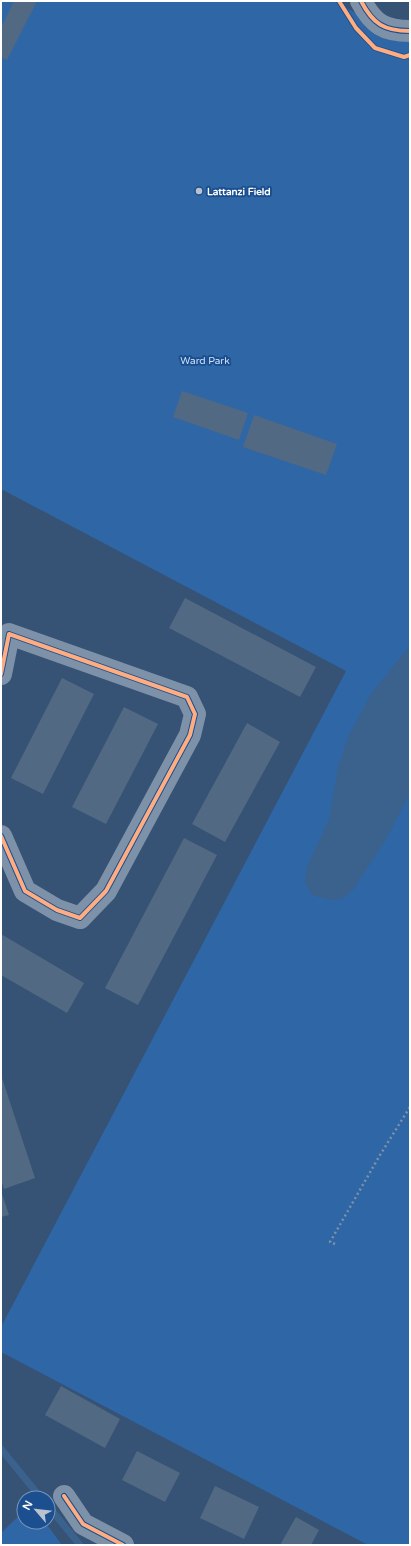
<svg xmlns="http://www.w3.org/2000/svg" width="411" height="1546" font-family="'Varela Round',sans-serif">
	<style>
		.green { fill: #2f66a5 }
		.water { fill: #3b618d }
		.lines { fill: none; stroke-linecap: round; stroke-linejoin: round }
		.stream { stroke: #3b618d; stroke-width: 7 }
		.building { fill: #526984 }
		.path { stroke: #7d92a8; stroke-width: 2.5; stroke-dasharray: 2 3; stroke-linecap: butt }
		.minor { stroke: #7d92a8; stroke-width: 22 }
		.cycleway-casing { stroke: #1b4f8f; stroke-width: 6 }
		.cycleway { stroke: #ffac80; stroke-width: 4 }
		.poi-dot { fill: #b9c2ce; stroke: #1b4f8f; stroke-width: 1.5 }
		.labels { text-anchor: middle; stroke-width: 4; stroke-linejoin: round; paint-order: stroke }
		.poi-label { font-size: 10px; font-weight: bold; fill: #fff; stroke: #1b4f8f; text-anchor: start }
		.park-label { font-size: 10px; fill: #cfe3fa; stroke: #1b4f8f }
	</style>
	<rect width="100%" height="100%" fill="#365274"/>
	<!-- green -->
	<g class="green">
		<polygon points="1,1 334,1 387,30 410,38 410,1545 368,1545 1,1352 1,1327 346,671 1,489"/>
		<polygon points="24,1511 24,1522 45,1522 62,1545 1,1545 1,1533"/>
	</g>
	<!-- water -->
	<polygon class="water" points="410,646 410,793 385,841 353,890 341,899 330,900 312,895 305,882 307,867 329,820 338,767 348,737 371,694"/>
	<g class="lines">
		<!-- stream -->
		<g class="stream">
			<polyline points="1,1449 41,1498"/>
			<polyline points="48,1506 80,1545"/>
		</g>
	</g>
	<!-- building -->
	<g class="building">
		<polygon points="14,1 37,1 7,60 1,57 1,28"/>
		<polygon points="182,391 248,413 239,440 173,417"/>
		<polygon points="254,415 337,444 326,475 243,447"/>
		<polygon points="185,598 316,667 300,697 169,628"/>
		<polygon points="62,678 94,694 43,794 11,778"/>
		<polygon points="124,707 158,724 106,824 72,807"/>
		<polygon points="247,723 280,742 225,842 192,824"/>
		<polygon points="184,838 217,855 138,1005 105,988"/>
		<polygon points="1,934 84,983 67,1013 1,975"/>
		<polygon points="1,1075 35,1178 4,1189 1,1180"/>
		<polygon points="1,1191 9,1215 1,1217"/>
		<polygon points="61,1386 120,1419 105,1448 45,1415"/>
		<polygon points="137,1451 180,1473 165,1502 122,1480"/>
		<polygon points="215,1486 259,1507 244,1539 200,1518"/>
		<polygon points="296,1517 319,1530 311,1545 280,1545"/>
	</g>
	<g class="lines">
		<!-- path -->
		<polyline class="path" points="335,1244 330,1242 380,1155 410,1107"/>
		<!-- minor -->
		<g class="minor">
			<path d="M361,1C373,24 384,31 410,31"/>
			<polyline points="1,674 9,634 187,697 195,714 190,735 106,891 80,918 57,910 25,891 1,836"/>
			<polyline points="64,1496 83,1524 123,1545"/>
		</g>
		<!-- cycleway casing -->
		<g class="cycleway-casing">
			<g id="cycleway">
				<polyline points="339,1 356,28 375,48 404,57 410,55"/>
				<path d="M361,1C373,24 384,31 410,31"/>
				<polyline points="1,674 9,634 187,697 195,714 190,735 106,891 80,918 57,910 25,891 1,836"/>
				<polyline points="64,1496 83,1524 123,1545"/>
			</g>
		</g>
		<!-- cycleway -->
		<use href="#cycleway" class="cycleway"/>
	</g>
	<!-- markers -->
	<circle class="poi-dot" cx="199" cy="191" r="4"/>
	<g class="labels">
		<!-- poi labels -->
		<g class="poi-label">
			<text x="207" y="195">Lattanzi Field</text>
		</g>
		<!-- park labels -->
		<g class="park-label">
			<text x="205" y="364">Ward Park</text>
		</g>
	</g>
	<!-- border -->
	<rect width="411" height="1546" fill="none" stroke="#ffffff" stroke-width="4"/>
	<!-- north arrow -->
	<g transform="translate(36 1510) rotate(298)"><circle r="19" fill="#1b4f8f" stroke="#7695bc"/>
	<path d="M0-3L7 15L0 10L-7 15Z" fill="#b9c2ce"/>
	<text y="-6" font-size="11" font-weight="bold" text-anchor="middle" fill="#ffffff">N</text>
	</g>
</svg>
